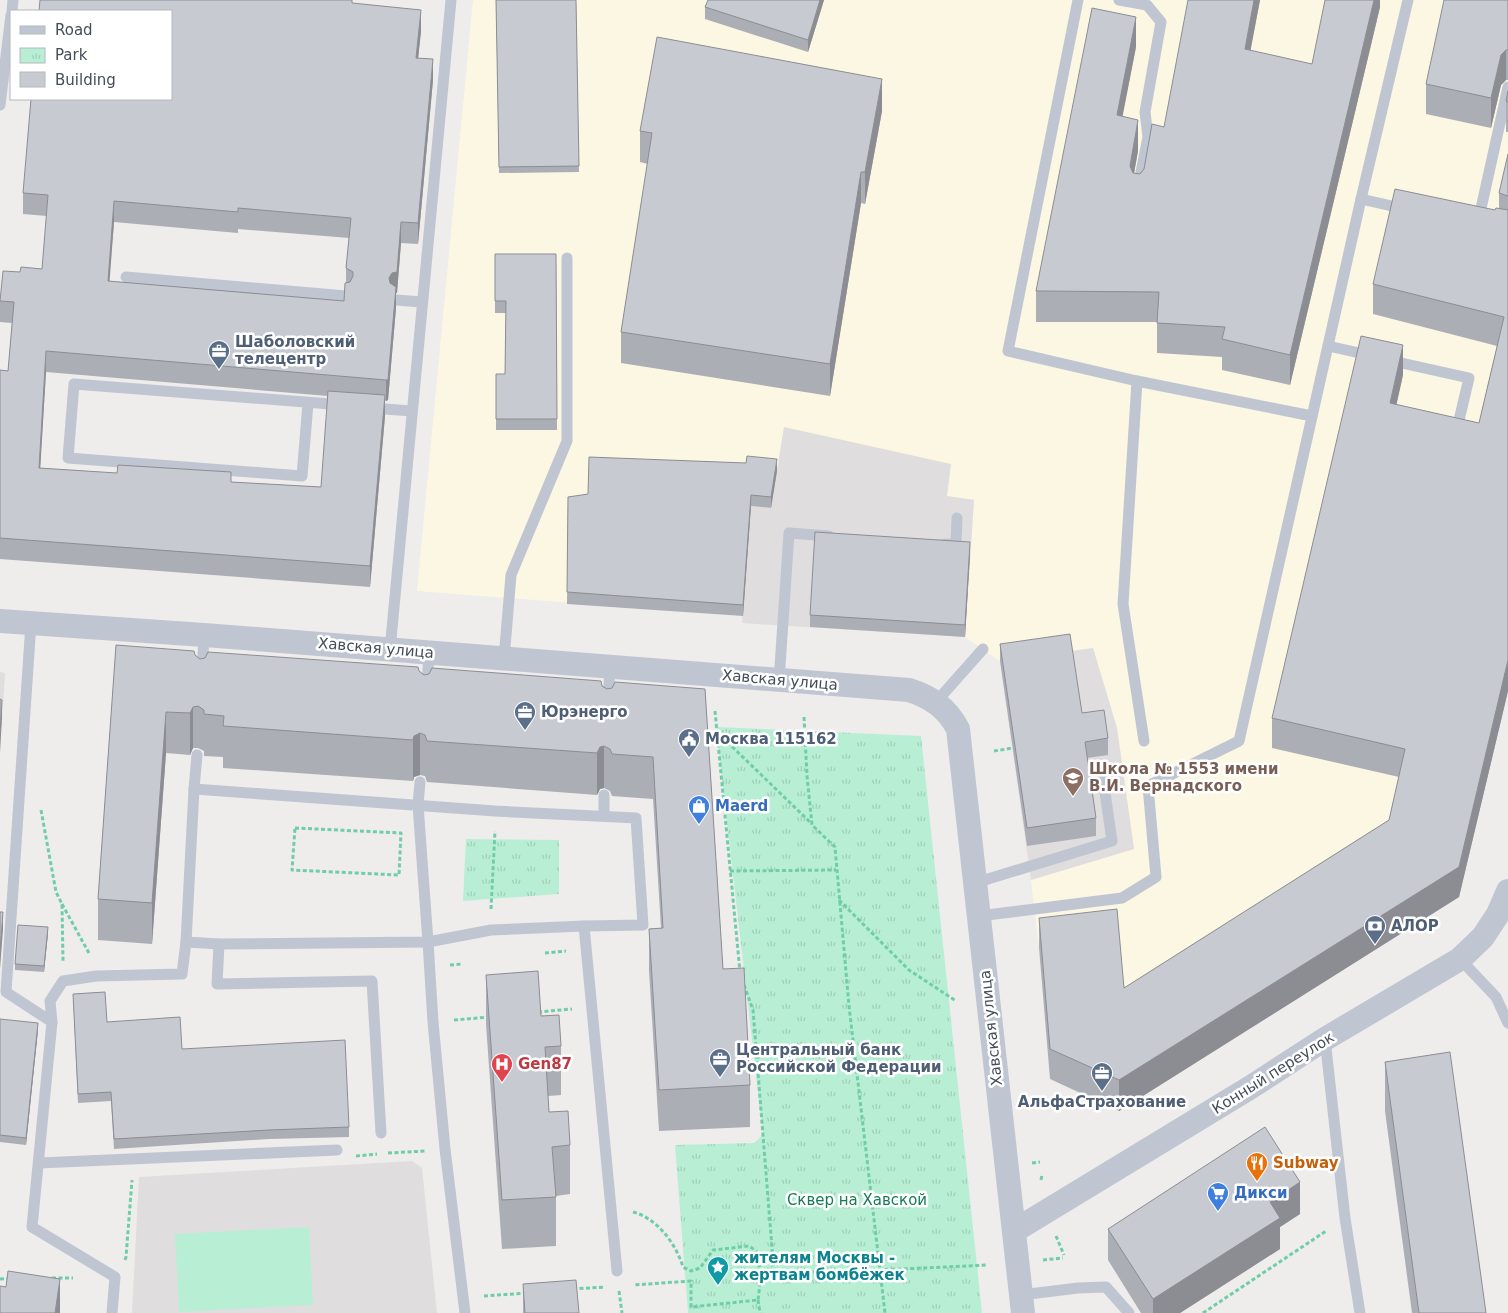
<svg xmlns="http://www.w3.org/2000/svg" width="1508" height="1313" font-family="'DejaVu Sans',sans-serif">
	<style>
		.commercial { fill: #fcf7e3 }
		.education { fill: #e0ddde }
		.grass { fill: #b8efd4 }
		.park { fill: url(#park-tufts) }
		.lines { fill: none; stroke-linecap: round; stroke-linejoin: round }
		.path { stroke: #70cdaa; stroke-width: 3; stroke-dasharray: 4 2.5; stroke-linecap: butt }
		.service { stroke: #bfc6d2; stroke-width: 11 }
		.minor { stroke: #bfc6d2; stroke-width: 24 }
		.wall { fill: #acaeb5; fill-rule: evenodd }
		.shaded-wall { fill: #8c8d93 }
		.building { fill: #c8cad2; stroke: #8c8d93; fill-rule: evenodd }
		.labels { text-anchor: middle; stroke-width: 5; stroke-linejoin: round; paint-order: stroke }
		.service-label { font-size: 15px; font-weight: bold; fill: #4e5e75; stroke: #fff; text-anchor: start }
		.street-label { font-size: 15px; fill: #444d59; stroke: #fff }
		.education-label { font-size: 15px; font-weight: bold; fill: #785e54; stroke: #fff; text-anchor: start }
		.shop-label { font-size: 15px; font-weight: bold; fill: #366cbe; stroke: #fff; text-anchor: start }
		.health-label { font-size: 15px; font-weight: bold; fill: #be3a42; stroke: #fff; text-anchor: start }
		.food-label { font-size: 15px; font-weight: bold; fill: #c56008; stroke: #fff; text-anchor: start }
		.park-label { font-size: 15px; fill: #157b54; stroke: #fff }
		.culture-label { font-size: 15px; font-weight: bold; fill: #0d838f; stroke: #fff; text-anchor: start }
	</style>
	<defs>
		<pattern id="park-tufts" width="24" height="20" patternUnits="userSpaceOnUse" patternTransform="scale(1.25)"><rect width="24" height="20" fill="#b8efd4"/><path d="M3 7l-1-3M5 7V3M7 7l1-3M15 17l-1-3M17 17v-4M19 17l1-3" fill="none" stroke="#9fcfb8"/></pattern>
	</defs>
	<rect width="100%" height="100%" fill="#efecec"/>
	<!-- commercial -->
	<polygon class="commercial" points="473,0 1508,0 1508,688 1459,897 1119,1111 1050,1079 1039,948 1031,880 1134,849 1117,728 1093,648 1000,661 965,637 974,500 947,496 784,427 771,508 751,507 743,616 417,591"/>
	<!-- education -->
	<g class="education">
		<polygon points="784,427 951,464 947,496 974,500 965,637 742,623 751,506 771,508"/>
		<polygon points="1093,648 1117,728 1134,849 1031,880 1000,661"/>
		<polygon points="0,672 5,673 0,752"/>
		<polygon points="412,1161 422,1168 437,1313 132,1313 139,1177"/>
	</g>
	<!-- grass -->
	<polygon class="grass" points="309,1227 313,1305 179,1312 175,1234"/>
	<!-- park -->
	<g class="park">
		<polygon points="716,727 921,736 982,1313 688,1313 675,1145 754,1143 763,1135"/>
		<polygon points="466,839 559,840 559,894 463,901"/>
	</g>
	<g class="lines">
		<!-- path -->
		<g class="path">
			<polyline points="715,711 740,972"/>
			<polyline points="804,717 807,776 812,825 835,847 849,1006 885,1313"/>
			<polyline points="718,733 812,824"/>
			<polyline points="994,751 1013,748"/>
			<polyline points="41,810 56,892 62,904 63,961"/>
			<polygon points="295,828 401,833 399,875 292,870"/>
			<polyline points="730,871 836,870"/>
			<polyline points="839,900 909,970 956,1001"/>
			<polyline points="62,904 90,955"/>
			<polyline points="491,909 495,831"/>
			<polyline points="545,953 566,951"/>
			<polyline points="450,965 462,964"/>
			<polyline points="744,985 753,1010 774,1273"/>
			<polyline points="538,1012 572,1009"/>
			<polyline points="454,1020 490,1017"/>
			<polyline points="388,1153 425,1151"/>
			<polyline points="356,1156 377,1154"/>
			<polyline points="1032,1163 1040,1162"/>
			<polyline points="1041,1180 1042,1175"/>
			<path d="M633,1212C657,1218 676,1244 683,1267L691,1271L700,1268L713,1250L749,1246L756,1251L761,1275L758,1300L691,1307V1281L633,1285"/>
			<polyline points="1056,1236 1064,1255"/>
			<polyline points="125,1260 126,1257 132,1180"/>
			<polyline points="1043,1260 1063,1258"/>
			<polyline points="761,1275 774,1273 880,1270 988,1265"/>
			<polyline points="52,1278 73,1278"/>
			<polyline points="0,1279 11,1278"/>
			<polyline points="573,1289 605,1287"/>
			<polyline points="619,1291 622,1313"/>
			<polyline points="484,1296 527,1293"/>
			<polyline points="758,1300 760,1313"/>
			<polyline points="1203,1313 1326,1231"/>
		</g>
		<!-- service -->
		<g class="service">
			<polyline points="1078,0 1008,351 1137,381 1312,416"/>
			<polyline points="1119,0 1147,5 1161,22 1145,112 1148,137 1138,187"/>
			<polyline points="12,11 13,0"/>
			<polyline points="0,105 11,15"/>
			<polyline points="1361,199 1405,209"/>
			<polyline points="1478,222 1508,87"/>
			<polyline points="126,277 346,296"/>
			<polyline points="396,300 422,302"/>
			<polyline points="1328,346 1373,356"/>
			<polyline points="1388,360 1469,378 1456,433"/>
			<polyline points="1137,381 1123,604 1144,741"/>
			<polyline points="308,403 302,476 68,458 74,384 343,405"/>
			<polyline points="371,408 412,411"/>
			<polyline points="945,544 956,544 957,518"/>
			<polyline points="31,623 6,992 52,1022 32,1227 115,1277 112,1313"/>
			<polyline points="390,650 451,0"/>
			<polyline points="504,659 511,575 567,441 567,258"/>
			<polyline points="202,674 204,635"/>
			<polyline points="779,681 789,533 829,536"/>
			<polyline points="427,688 429,653"/>
			<polyline points="936,702 983,649"/>
			<polyline points="608,704 610,666"/>
			<polyline points="420,782 418,805 428,942 219,944 186,942 194,789 495,811 636,818 643,925 584,926"/>
			<polyline points="194,789 197,755"/>
			<polyline points="604,815 604,795"/>
			<polyline points="975,883 1112,841 1101,765"/>
			<polyline points="979,916 1122,898 1156,877 1148,786 1239,741 1361,199 1408,0"/>
			<polyline points="219,944 217,984 372,981 381,1133"/>
			<polyline points="1460,959 1496,997 1508,1023"/>
			<polyline points="52,1022 50,1001 63,981 96,976 182,974 186,942"/>
			<polyline points="1325,1039 1345,1218 1360,1313"/>
			<polyline points="39,1163 337,1150"/>
			<polyline points="1021,1295 1078,1288 1106,1287 1129,1313"/>
			<polyline points="465,1313 445,1149 433,1022 428,942 491,930 584,926 617,1271"/>
		</g>
		<!-- minor -->
		<g class="minor">
			<path d="M0,621L204,635L909,690C931,697 947,708 958,729L1023,1313"/>
			<polyline points="1014,1231 1251,1087 1325,1039 1460,959 1483,937 1498,914 1508,891"/>
		</g>
	</g>
	<!-- wall -->
	<g class="wall">
		<polygon points="496,0 576,0 579,172 499,173"/>
		<polygon points="824,0 808,52 705,19 705,7"/>
		<polygon points="1260,0 1250,51 1312,64 1380,0 1380,7 1290,385 1222,370 1222,357 1157,353 1157,322 1036,322 1036,291 1136,47 1122,116 1138,151 1134,173 1140,174 1144,169 1164,127"/>
		<polygon points="1508,0 1508,80 1506,80 1501,85 1491,128 1426,114 1426,84"/>
		<path d="M352,3L421,31L418,58L433,80L418,244L401,243L397,293H396V308L388,400L385,401V416L370,587L0,559V370L8,371L12,323L0,322V301L20,272L42,269L47,216L23,214V193ZM114,222L238,233V229L349,238L346,268V282L344,301L109,281ZM46,372L328,396L321,487L231,482L40,468Z"/>
		<polygon points="1508,91 1508,132 1506,132 1506,101"/>
		<polygon points="882,111 865,204 861,203 830,396 621,363 621,332 648,164 640,162 640,131"/>
		<polygon points="1508,154 1508,691 1459,897 1119,1111 1050,1079 1039,948 1039,918 1124,988 1389,820 1399,777 1272,748 1272,718 1403,375 1396,405 1479,423 1497,346 1373,314 1373,284 1499,208 1499,193"/>
		<polygon points="495,254 556,254 557,430 496,430 496,374 505,374 506,313 495,313"/>
		<polygon points="777,471 771,508 751,506 743,616 567,604 568,497"/>
		<polygon points="970,554 965,637 810,627 810,615"/>
		<polygon points="1000,644 1082,713 1108,738 1108,755 1087,758 1096,818 1096,836 1027,846 1000,661"/>
		<polygon points="116,645 195,655 200,659 419,671 424,675 602,686 607,689 705,689 723,969 750,1085 750,1127 659,1131 649,971 649,929 661,928 653,799 612,796 610,791 604,788 600,789 597,795 427,782 425,776 420,775 414,777 413,781 223,768 223,757 204,756 204,751 198,748 193,748 190,755 166,753 152,944 98,940 98,899"/>
		<polygon points="48,933 44,972 15,970 15,964"/>
		<polygon points="486,975 541,1016 561,1046 561,1095 548,1096 549,1112 570,1145 570,1194 556,1196 556,1246 502,1249 486,1024"/>
		<polygon points="73,994 107,1022 182,1049 349,1127 349,1137 269,1139 114,1149 111,1101 78,1103"/>
		<polygon points="0,1019 38,1030 26,1145 0,1142"/>
		<polygon points="1385,1062 1486,1313 1412,1313 1385,1111"/>
		<polygon points="1300,1214 1280,1227 1280,1249 1180,1313 1141,1313 1108,1260 1108,1229"/>
		<polygon points="523,1284 579,1313 523,1313"/>
	</g>
	<!-- shaded-wall -->
	<g class="shaded-wall">
		<polygon points="820,0 824,0 808,52 808,40"/>
		<polygon points="1254,0 1260,0 1245,80 1245,49"/>
		<polygon points="1374,0 1380,0 1380,7 1290,385 1290,355"/>
		<polygon points="421,10 421,31 416,79 416,58"/>
		<polygon points="1136,17 1136,47 1117,145 1117,115"/>
		<polygon points="1506,50 1506,80 1501,85 1491,128 1491,98 1501,55"/>
		<polygon points="433,59 433,80 418,244 418,223"/>
		<polygon points="882,79 882,111 865,204 865,172"/>
		<polygon points="1138,120 1138,151 1130,196 1130,166"/>
		<polygon points="861,172 861,203 830,396 830,364"/>
		<polygon points="114,201 114,222 108,302 108,281"/>
		<polygon points="401,222 401,243 397,293 396,293 396,308 388,400 386,401 386,380 392,294 389,278 392,273"/>
		<polygon points="1403,345 1403,375 1390,434 1390,403"/>
		<polygon points="46,351 46,372 39,489 39,468"/>
		<polygon points="385,395 385,416 370,587 370,566"/>
		<polygon points="777,459 777,471 771,508 771,497"/>
		<polygon points="751,495 751,506 743,616 743,605"/>
		<polygon points="970,542 970,554 965,637 965,625"/>
		<polygon points="1508,660 1508,691 1459,897 1119,1111 1119,1080 1459,867"/>
		<polygon points="2,700 2,717 0,752 0,734"/>
		<polygon points="193,707 193,748 190,755 190,713"/>
		<polygon points="166,712 166,753 152,944 152,903"/>
		<polygon points="420,733 420,775 414,777 413,781 413,740 414,736"/>
		<polygon points="604,746 604,788 600,789 597,795 597,753 600,747"/>
		<polygon points="3,912 3,929 0,969 0,952"/>
		<polygon points="48,927 48,933 44,972 44,966"/>
		<polygon points="38,1023 38,1030 26,1145 26,1138"/>
		<polygon points="1300,1182 1300,1214 1280,1227 1280,1249 1180,1313 1153,1313 1153,1299 1270,1202"/>
		<polygon points="60,1279 60,1313 55,1313"/>
	</g>
	<!-- building -->
	<g class="building">
		<path d="M40,0H352V3L421,10L416,58L433,59L418,223L401,222L397,272L392,273L389,278L390,283L396,287L388,380H386L46,351L39,468L117,473L118,465L231,472V482L321,487L328,391L385,395L370,566L0,538V370L8,371L14,302L0,301L3,271L20,272L21,267L42,269L48,195L23,193L31,99H171V11H39ZM114,201L238,212V208L351,218L346,268L353,272V276L350,282L345,283L344,301L108,281Z"/>
		<polygon points="496,0 576,0 579,166 499,167"/>
		<polygon points="708,0 820,0 808,40 705,7"/>
		<polygon points="1188,0 1254,0 1245,49 1312,64 1325,0 1374,0 1290,355 1222,339 1225,327 1157,323 1159,292 1036,291 1092,8 1136,17 1117,115 1138,120 1130,166 1133,173 1140,174 1144,169 1152,124 1164,127"/>
		<polygon points="1444,0 1508,0 1508,50 1506,50 1501,55 1491,98 1426,84"/>
		<polygon points="657,37 882,79 865,172 861,172 830,364 621,332 652,133 640,131"/>
		<polygon points="1508,91 1508,102 1506,101"/>
		<polygon points="1508,154 1508,196 1499,193"/>
		<polygon points="1395,189 1495,210 1496,208 1508,210 1508,660 1459,867 1119,1080 1050,1049 1039,918 1117,909 1124,988 1389,820 1405,749 1272,718 1361,336 1403,345 1390,403 1479,423 1504,317 1373,284"/>
		<polygon points="495,254 556,254 557,419 496,419 496,374 505,374 506,301 495,301"/>
		<polygon points="747,456 777,459 771,497 751,495 743,605 567,592 568,497 588,494 589,457 746,463"/>
		<polygon points="815,532 970,542 965,625 810,615"/>
		<polygon points="1070,634 1082,713 1104,710 1108,738 1085,742 1096,818 1027,828 1000,644"/>
		<polygon points="116,645 194,651 195,655 200,659 205,658 208,652 418,667 419,671 424,675 429,674 432,668 601,681 602,686 607,689 612,688 615,682 705,689 723,969 744,968 750,1085 659,1090 649,929 663,928 653,757 612,754 610,749 604,746 600,747 597,753 427,741 425,735 420,733 414,736 413,740 223,726 224,716 204,714 204,710 198,706 193,707 190,713 166,712 152,903 98,899"/>
		<polygon points="0,699 2,700 0,734"/>
		<polygon points="0,912 3,912 0,952"/>
		<polygon points="18,925 48,927 44,966 15,964"/>
		<polygon points="538,971 541,1016 559,1015 561,1046 545,1047 549,1112 568,1111 570,1145 552,1147 556,1197 502,1200 486,975"/>
		<polygon points="105,992 107,1022 180,1017 182,1049 345,1040 349,1127 269,1130 114,1139 111,1092 78,1094 73,994"/>
		<polygon points="0,1019 38,1023 26,1138 0,1135"/>
		<polygon points="1450,1052 1486,1313 1419,1313 1385,1062"/>
		<polygon points="1265,1127 1300,1182 1270,1202 1280,1218 1153,1299 1108,1229"/>
		<polygon points="8,1271 60,1279 55,1313 0,1313 0,1286 6,1287"/>
		<polygon points="576,1280 579,1313 525,1313 523,1284"/>
	</g>
	<!-- icons -->
	<defs>
		<g id="office-pin" transform="scale(1.125)"><path d="M0 17L-7.5 6A9.5 9.5 0 1 1 7.5 6Z" fill="#5c6f8a" stroke="#fff"/><path d="M-6-3h4V-5.5h4V-3h4V5H-6ZM-1-4.5V-3h2v-1.5ZM-6 0V1H6V0Z" fill="#fff"/></g>
		<g id="civic-pin" transform="scale(1.125)"><path d="M0 17L-7.5 6A9.5 9.5 0 1 1 7.5 6Z" fill="#5c6f8a" stroke="#fff"/><path d="M-.6-6.5H3V-4.5H.6V-3L4-1V1h2V6H-6V1h2V-1L-.6-3ZM-1.2 2.5V6h2.4V2.5Z" fill="#fff"/></g>
		<g id="school-pin" transform="scale(1.125)"><path d="M0 17L-7.5 6A9.5 9.5 0 1 1 7.5 6Z" fill="#8d6e63" stroke="#fff"/><path d="M0-5L7-2L0 1L-7-2ZM-4 1L0 2.5L4 1V4Q0 6-4 4Z" fill="#fff"/></g>
		<g id="shop-pin" transform="scale(1.125)"><path d="M0 17L-7.5 6A9.5 9.5 0 1 1 7.5 6Z" fill="#3f7fe0" stroke="#fff"/><path d="M-5-2.5h2.3a2.7 3.5 0 0 1 5.4 0H5L5.5 6h-11ZM-1.5-2.5h3a1.5 2.3 0 0 0-3 0Z" fill="#fff"/></g>
		<g id="bank-pin" transform="scale(1.125)"><path d="M0 17L-7.5 6A9.5 9.5 0 1 1 7.5 6Z" fill="#5c6f8a" stroke="#fff"/><path d="M-6-4H6V4H-6ZM0-2.3a2.3 2.3 0 1 0 0 4.6a2.3 2.3 0 1 0 0-4.6Z" fill="#fff"/></g>
		<g id="hospital-pin" transform="scale(1.125)"><path d="M0 17L-7.5 6A9.5 9.5 0 1 1 7.5 6Z" fill="#e0444e" stroke="#fff"/><path d="M-5-5h3v3.5h4V-5h3V5h-3V1.5h-4V5h-3Z" fill="#fff"/></g>
		<g id="restaurant-pin" transform="scale(1.125)"><path d="M0 17L-7.5 6A9.5 9.5 0 1 1 7.5 6Z" fill="#e8710a" stroke="#fff"/><path d="M-5-6h1v4h1v-4h1v4h1v-4h1v5L-1.5 .5V6h-2V.5L-5-1ZM5-6V6H3V1.5H1.5Q1.5-4 5-6Z" fill="#fff"/></g>
		<g id="supermarket-pin" transform="scale(1.125)"><path d="M0 17L-7.5 6A9.5 9.5 0 1 1 7.5 6Z" fill="#3f7fe0" stroke="#fff"/><path d="M-6-5.5h2.5l.6 2H6L4.5 2H-2.5L-4.4-4H-6ZM-1.5 3.2a1.3 1.3 0 1 0 .1 0ZM3 3.2a1.3 1.3 0 1 0 .1 0Z" fill="#fff"/></g>
		<g id="sight-pin" transform="scale(1.125)"><path d="M0 17L-7.5 6A9.5 9.5 0 1 1 7.5 6Z" fill="#0f9aa8" stroke="#fff"/><path d="M0-6L1.8-2.2L6-1.7L2.9 1.2L3.7 5.4L0 3.3L-3.7 5.4L-2.9 1.2L-6-1.7L-1.8-2.2Z" fill="#fff"/></g>
	</defs>
	<g fill-rule="evenodd">
		<use href="#office-pin" x="219" y="351"/>
		<use href="#office-pin" x="525" y="712"/>
		<use href="#civic-pin" x="689" y="739"/>
		<use href="#school-pin" x="1073" y="778"/>
		<use href="#shop-pin" x="699" y="806"/>
		<use href="#bank-pin" x="1375" y="926"/>
		<use href="#office-pin" x="720" y="1059"/>
		<use href="#hospital-pin" x="502" y="1064"/>
		<use href="#office-pin" x="1102" y="1073"/>
		<use href="#restaurant-pin" x="1257" y="1163"/>
		<use href="#supermarket-pin" x="1218" y="1193"/>
		<use href="#sight-pin" x="718" y="1267"/>
	</g>
	<g class="labels">
		<!-- service labels -->
		<g class="service-label">
			<text x="235" y="347">Шаболовский<tspan x="235" dy="17">телецентр</tspan></text>
			<text x="541" y="717">Юрэнерго</text>
			<text x="705" y="744">Москва 115162</text>
			<text x="1391" y="931">АЛОР</text>
			<text x="736" y="1055">Центральный банк<tspan x="736" dy="17">Российской Федерации</tspan></text>
			<text x="1102" y="1107" text-anchor="middle">АльфаСтрахование</text>
		</g>
		<!-- street labels -->
		<g class="street-label">
			<text transform="translate(376 648) rotate(5)" y="5">Хавская улица</text>
			<text transform="translate(780 680) rotate(5)" y="5">Хавская улица</text>
			<text transform="translate(991 1028) rotate(-96)" y="5">Хавская улица</text>
			<text transform="translate(1273 1073) rotate(-32)" y="5">Конный переулок</text>
		</g>
		<!-- education labels -->
		<g class="education-label">
			<text x="1089" y="774">Школа № 1553 имени<tspan x="1089" dy="17">В.И. Вернадского</tspan></text>
		</g>
		<!-- shop labels -->
		<g class="shop-label">
			<text x="715" y="811">Maerd</text>
			<text x="1234" y="1198">Дикси</text>
		</g>
		<!-- health labels -->
		<g class="health-label">
			<text x="518" y="1069">Gen87</text>
		</g>
		<!-- food labels -->
		<g class="food-label">
			<text x="1273" y="1168">Subway</text>
		</g>
		<!-- park labels -->
		<g class="park-label">
			<text x="857" y="1205">Сквер на Хавской</text>
		</g>
		<!-- culture labels -->
		<g class="culture-label">
			<text x="734" y="1263">жителям Москвы -<tspan x="734" dy="17">жертвам бомбёжек</tspan></text>
		</g>
	</g>
	<!-- legend -->
	<rect x="10" y="10" width="162" height="90" fill="#ffffff" stroke="#b4b8bd"/>
	<rect x="20" y="26" width="25" height="8" fill="#bfc6d2" stroke="#b4b8bd"/>
	<text x="55" y="35" font-size="15" fill="#444d59">Road</text>
	<rect x="20" y="48" width="25" height="15" fill="url(#park-tufts)" stroke="#b4b8bd"/>
	<text x="55" y="60" font-size="15" fill="#444d59">Park</text>
	<rect x="20" y="72" width="25" height="15" fill="#c8cad2" stroke="#b4b8bd"/>
	<text x="55" y="85" font-size="15" fill="#444d59">Building</text>
</svg>
